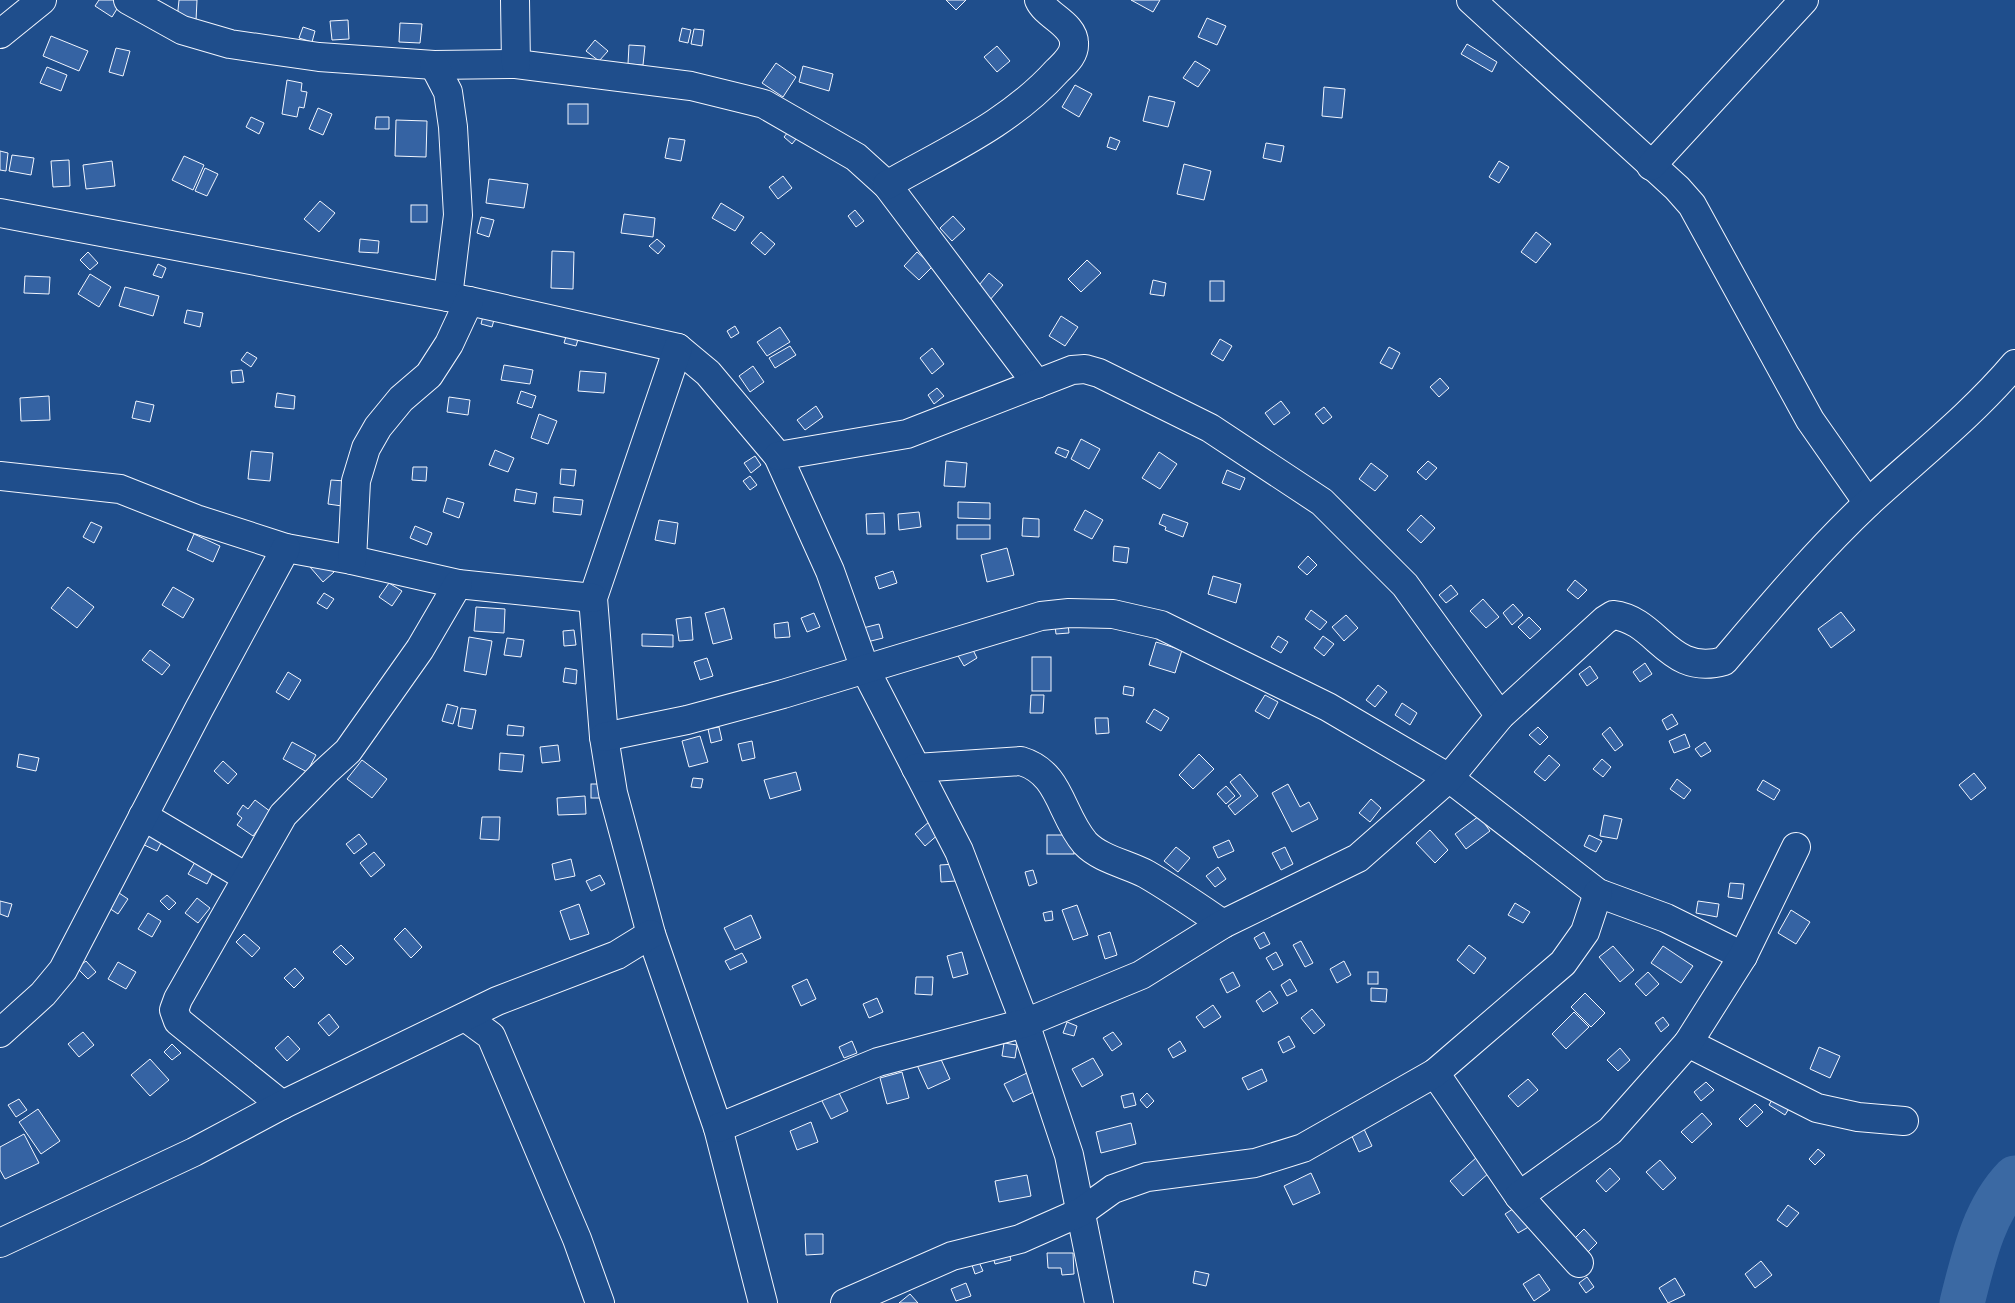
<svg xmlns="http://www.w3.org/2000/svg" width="2015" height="1303" font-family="'IBM Plex Sans',sans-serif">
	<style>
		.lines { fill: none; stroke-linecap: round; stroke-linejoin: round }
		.river { stroke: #3b69a3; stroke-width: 45 }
		.building { fill: #3563a3; stroke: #f2f6ff }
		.minor-casing { stroke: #f2f6ff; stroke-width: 30 }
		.minor { stroke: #1f4e8c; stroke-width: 28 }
	</style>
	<rect width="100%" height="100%" fill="#1f4e8c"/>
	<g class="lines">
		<!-- river -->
		<path class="river" d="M1962,1303C1973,1260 1983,1211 2015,1178"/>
	</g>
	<!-- building -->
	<g class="building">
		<polygon points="99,0 114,0 120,4 112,17 95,6"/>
		<polygon points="179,0 197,0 196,21 177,20"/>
		<polygon points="946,0 966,0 956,10"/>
		<polygon points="1131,0 1160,0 1153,12"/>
		<polygon points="1207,18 1226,26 1217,45 1198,37"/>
		<polygon points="348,20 349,39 332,40 330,21"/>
		<polygon points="400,23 422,24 420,43 399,42"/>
		<polygon points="303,27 315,31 312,42 299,38"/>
		<polygon points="682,28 691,30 688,43 679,41"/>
		<polygon points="694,29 704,30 702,46 691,44"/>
		<polygon points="51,36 88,51 79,71 43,56"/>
		<polygon points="595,40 608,51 599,61 586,51"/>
		<polygon points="1467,44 1497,62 1492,72 1461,54"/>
		<polygon points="629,45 645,46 643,65 628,64"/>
		<polygon points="997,46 1010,61 997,72 984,57"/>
		<polygon points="116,48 130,51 123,76 109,72"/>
		<polygon points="1195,61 1210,70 1198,87 1183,78"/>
		<polygon points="776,63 796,77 783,97 762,83"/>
		<polygon points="803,66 833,74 829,91 799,82"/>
		<polygon points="47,67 67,75 61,91 40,83"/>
		<polygon points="287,80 302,83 301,91 307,92 304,108 299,107 297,117 282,114"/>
		<polygon points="1075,85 1092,94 1079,117 1062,107"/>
		<polygon points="1324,87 1345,89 1342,118 1322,116"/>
		<polygon points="1149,96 1175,102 1168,127 1143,121"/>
		<rect x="568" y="104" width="20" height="20"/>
		<polygon points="318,108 332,114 323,135 309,129"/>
		<polygon points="251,117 264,123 259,134 246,127"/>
		<polygon points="376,117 389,117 389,129 375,129"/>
		<polygon points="396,120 427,121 426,157 395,156"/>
		<polygon points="792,127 801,133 792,144 784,137"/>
		<polygon points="1110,137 1120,141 1116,150 1107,147"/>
		<polygon points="669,138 685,140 681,161 665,158"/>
		<polygon points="1266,143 1284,146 1281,162 1263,158"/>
		<polygon points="0,151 8,153 6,171 0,170"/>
		<polygon points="12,155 34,158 31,175 9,171"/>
		<polygon points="184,156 204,165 193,190 172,180"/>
		<polygon points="69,160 70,186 53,187 51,161"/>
		<polygon points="112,161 115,186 86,189 83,165"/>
		<polygon points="1499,161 1509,167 1499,183 1489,177"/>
		<polygon points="1184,164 1211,171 1204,200 1177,194"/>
		<polygon points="205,168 218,174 207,196 195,191"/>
		<polygon points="783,176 792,188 778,199 769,187"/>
		<polygon points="489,179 528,184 524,208 486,203"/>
		<polygon points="320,201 335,213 319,232 304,219"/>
		<polygon points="721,203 744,217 735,231 712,218"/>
		<rect x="411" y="205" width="16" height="17"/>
		<polygon points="855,210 864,221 856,227 848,216"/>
		<polygon points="624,214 655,218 653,237 621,233"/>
		<polygon points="953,216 965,229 952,241 940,228"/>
		<polygon points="481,217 494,220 489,237 477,233"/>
		<polygon points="761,232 775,244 765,255 751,243"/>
		<polygon points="1536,232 1551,244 1536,263 1521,252"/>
		<polygon points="360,239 379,241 378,253 359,252"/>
		<polygon points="657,239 665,246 658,254 649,246"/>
		<polygon points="552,251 574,252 573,289 551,288"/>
		<polygon points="88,252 98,263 90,270 80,260"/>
		<polygon points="917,252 933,266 919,280 904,266"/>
		<polygon points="1087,260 1101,273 1081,292 1068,279"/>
		<polygon points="158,264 166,268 162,278 153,275"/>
		<polygon points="989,273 1003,285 989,301 975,290"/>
		<polygon points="90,274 111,287 99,307 78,294"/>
		<polygon points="25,276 50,277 49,294 24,293"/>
		<polygon points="1153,280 1166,283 1164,296 1150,294"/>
		<rect x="1210" y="281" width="14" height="20"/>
		<polygon points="125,287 159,296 153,316 119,306"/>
		<polygon points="187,310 203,313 200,327 184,323"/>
		<polygon points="483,316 494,320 492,327 481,324"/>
		<polygon points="1061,316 1078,327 1065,346 1049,336"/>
		<polygon points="735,326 739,333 731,338 727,331"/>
		<polygon points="780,327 790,342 767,356 757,342"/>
		<polygon points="567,333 579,336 576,346 564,343"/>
		<polygon points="1220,339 1232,346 1223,361 1211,354"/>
		<polygon points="790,346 796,355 775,368 769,358"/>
		<polygon points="1389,347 1400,353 1392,369 1380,363"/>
		<polygon points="932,348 944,364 932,374 920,358"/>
		<polygon points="247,352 257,358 251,367 241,360"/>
		<polygon points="504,365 533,370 530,384 501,380"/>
		<polygon points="753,366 764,382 750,392 739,376"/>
		<polygon points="242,370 244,382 232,383 231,371"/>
		<polygon points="580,371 606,373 604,393 578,391"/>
		<polygon points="1440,378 1449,388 1439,397 1430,387"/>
		<polygon points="937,388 944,396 934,404 928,395"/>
		<polygon points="521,391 536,396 532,408 517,403"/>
		<polygon points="277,393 295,396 294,409 275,407"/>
		<polygon points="49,396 50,420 21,421 20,398"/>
		<polygon points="449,397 470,400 468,415 447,412"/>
		<polygon points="136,401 154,405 150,422 132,418"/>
		<polygon points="1281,401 1290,413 1274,425 1265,413"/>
		<polygon points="816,406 823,417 805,430 797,420"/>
		<polygon points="1324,407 1332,417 1323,424 1315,414"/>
		<polygon points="539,414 557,421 548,444 531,438"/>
		<polygon points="1081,439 1100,449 1089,469 1071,459"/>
		<polygon points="1058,447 1069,451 1066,458 1055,453"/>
		<polygon points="495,450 514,458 508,472 489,465"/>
		<polygon points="251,451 273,453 270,481 248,479"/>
		<polygon points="1159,452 1177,464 1160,489 1142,478"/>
		<polygon points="755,456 761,465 751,473 744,463"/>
		<polygon points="946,461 967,463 965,487 944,486"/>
		<polygon points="1428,461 1437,468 1426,480 1417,472"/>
		<polygon points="1371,463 1388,476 1375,491 1359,479"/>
		<polygon points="413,467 427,467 426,481 412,480"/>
		<polygon points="561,469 576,470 574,486 560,484"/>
		<polygon points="1227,470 1245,478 1240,490 1222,483"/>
		<polygon points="750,476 757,485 750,490 743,481"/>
		<polygon points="331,480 345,481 342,506 328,504"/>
		<polygon points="516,489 537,493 535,504 514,501"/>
		<polygon points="554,497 583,500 581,515 553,512"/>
		<polygon points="447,498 464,503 459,518 443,512"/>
		<polygon points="958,502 990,503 990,519 958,518"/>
		<polygon points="1085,510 1103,520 1092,539 1074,530"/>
		<polygon points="919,512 921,527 899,530 898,514"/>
		<polygon points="884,513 885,534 867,534 866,514"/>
		<polygon points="1163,514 1188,523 1183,537 1165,530 1166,527 1159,524"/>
		<polygon points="1421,515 1435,528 1421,543 1407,530"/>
		<polygon points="1023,518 1039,519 1039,537 1022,536"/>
		<polygon points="659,520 678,523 675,544 655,540"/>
		<polygon points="91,522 102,527 94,543 83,537"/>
		<rect x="957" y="525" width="33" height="14"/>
		<polygon points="415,526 432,533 427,545 410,538"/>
		<polygon points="194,534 220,546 213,562 187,550"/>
		<polygon points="1114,546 1129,548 1127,563 1113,561"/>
		<polygon points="1007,548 1014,575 987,582 981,555"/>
		<polygon points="1308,556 1317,565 1307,575 1298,567"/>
		<polygon points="321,558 334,572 323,582 310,567"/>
		<polygon points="893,571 897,583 879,589 875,577"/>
		<polygon points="1213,576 1241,584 1236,603 1208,594"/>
		<polygon points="1575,580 1587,590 1578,599 1567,590"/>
		<polygon points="389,583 402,591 392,606 379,597"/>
		<polygon points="1451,585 1458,594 1446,603 1439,595"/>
		<polygon points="68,587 94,607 77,628 51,608"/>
		<polygon points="173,587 194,599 183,618 162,605"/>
		<polygon points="324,593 334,599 327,609 317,603"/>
		<polygon points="1483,599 1499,617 1486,628 1470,611"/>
		<polygon points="1513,604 1523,615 1512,625 1503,613"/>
		<polygon points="476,607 505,609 504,633 474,631"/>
		<polygon points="724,608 732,639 713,644 705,613"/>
		<polygon points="1311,610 1327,622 1320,630 1305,619"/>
		<polygon points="1841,612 1855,630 1831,648 1818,629"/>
		<polygon points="814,613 820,627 807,632 801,618"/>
		<polygon points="1067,615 1069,633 1056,634 1054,617"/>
		<polygon points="1346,615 1358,628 1344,641 1332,627"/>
		<polygon points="691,617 693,640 679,641 676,619"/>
		<polygon points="1529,617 1541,629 1530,639 1518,627"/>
		<polygon points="788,622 790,637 775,638 774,624"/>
		<polygon points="879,624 883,638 867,642 863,628"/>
		<polygon points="574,630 576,645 564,646 563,631"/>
		<polygon points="642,634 673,635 673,647 642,646"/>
		<polygon points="1278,636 1288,642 1281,653 1271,647"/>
		<polygon points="1323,636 1334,644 1324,656 1314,648"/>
		<polygon points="469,637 492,641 486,675 464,671"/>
		<polygon points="507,638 524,640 521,657 504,655"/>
		<polygon points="1156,642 1182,650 1175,673 1149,665"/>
		<polygon points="971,646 977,658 964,666 957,654"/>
		<polygon points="150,650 170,665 162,675 142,660"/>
		<rect x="1032" y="657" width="19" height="34"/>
		<polygon points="707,658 713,676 700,680 694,662"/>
		<polygon points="1645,663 1652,674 1640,682 1633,672"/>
		<polygon points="1590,666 1598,678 1587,686 1579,674"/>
		<polygon points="565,668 577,670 576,684 563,682"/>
		<polygon points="288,672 301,680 289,700 276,692"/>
		<polygon points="1378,685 1387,692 1375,707 1366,700"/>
		<polygon points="1124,686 1134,688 1133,696 1123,694"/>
		<polygon points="1031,695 1044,695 1043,713 1030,713"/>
		<polygon points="1265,695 1278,702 1269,719 1255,711"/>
		<polygon points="1402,703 1417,713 1410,725 1395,715"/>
		<polygon points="447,704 458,707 453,724 442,721"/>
		<polygon points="461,708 476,710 472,729 458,726"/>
		<polygon points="1154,709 1169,718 1161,731 1146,722"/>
		<polygon points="1672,714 1678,724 1667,730 1662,720"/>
		<polygon points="1095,718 1108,718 1109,733 1096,734"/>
		<polygon points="508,725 524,727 523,736 507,735"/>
		<polygon points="719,727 722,740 711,743 708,729"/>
		<polygon points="1538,727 1548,737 1540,745 1529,735"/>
		<polygon points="1610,727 1623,745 1615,751 1602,734"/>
		<polygon points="1685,734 1690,747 1674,753 1669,741"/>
		<polygon points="700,736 708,762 689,767 682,741"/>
		<polygon points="752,741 755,758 742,761 738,744"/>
		<polygon points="292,742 316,755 307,772 283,759"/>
		<polygon points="1705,742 1711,751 1701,757 1695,749"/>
		<polygon points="558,745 560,761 542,763 540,747"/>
		<polygon points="500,753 524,755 522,772 499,770"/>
		<polygon points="19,754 39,758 36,771 17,767"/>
		<polygon points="1199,754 1214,769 1193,789 1179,775"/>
		<polygon points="1549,755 1560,765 1545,781 1534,772"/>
		<polygon points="1602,759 1611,767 1603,777 1593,769"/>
		<polygon points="362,760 387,779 372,798 347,779"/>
		<polygon points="223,761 237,774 228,784 214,771"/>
		<polygon points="796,772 801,790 770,799 764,780"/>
		<polygon points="1974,773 1986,788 1971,800 1959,785"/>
		<polygon points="1240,774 1258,796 1235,815 1228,806 1241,796 1230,782"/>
		<polygon points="693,778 703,779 701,788 691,787"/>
		<polygon points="1677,779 1691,790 1684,799 1670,789"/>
		<polygon points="1763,780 1780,790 1774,800 1757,790"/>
		<rect x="591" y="784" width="11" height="14"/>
		<polygon points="1288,784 1300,807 1309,802 1318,819 1292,832 1272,793"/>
		<polygon points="1226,786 1235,796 1226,804 1217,794"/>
		<polygon points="585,796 586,814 558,815 557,798"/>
		<polygon points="1371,799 1381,808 1370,822 1359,813"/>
		<polygon points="255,800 271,812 253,836 237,825 242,818 237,814 243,805 248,809"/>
		<polygon points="1604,815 1622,819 1617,839 1600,836"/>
		<polygon points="1479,816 1490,831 1466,849 1455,834"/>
		<polygon points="482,817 500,817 499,840 480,839"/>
		<polygon points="930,821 940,833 925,846 915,834"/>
		<polygon points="143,830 163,839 157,851 138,842"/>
		<polygon points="1430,830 1448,850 1435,863 1416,843"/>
		<polygon points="359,834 367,844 354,854 346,844"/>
		<rect x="1047" y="835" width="27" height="19"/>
		<polygon points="1589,835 1602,841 1596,852 1584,846"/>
		<polygon points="1229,840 1234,851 1218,858 1213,847"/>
		<polygon points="1176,847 1190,858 1178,872 1164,861"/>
		<polygon points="1285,847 1293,864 1281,870 1272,853"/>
		<polygon points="374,852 385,865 371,877 360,863"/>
		<polygon points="571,859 575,876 555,880 552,864"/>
		<polygon points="195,862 213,872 207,884 188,874"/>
		<polygon points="955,864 956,881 941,882 940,865"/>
		<polygon points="1218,867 1226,879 1215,887 1206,876"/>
		<polygon points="1033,870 1037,883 1029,886 1025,872"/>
		<polygon points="600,875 605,884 591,891 586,881"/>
		<polygon points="1730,883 1744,884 1742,899 1728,897"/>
		<polygon points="116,891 128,899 118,914 106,906"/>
		<polygon points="167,895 176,903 169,910 160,901"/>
		<polygon points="197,898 210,908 198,923 185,913"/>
		<polygon points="0,901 12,904 8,917 0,914"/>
		<polygon points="1698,901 1719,904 1717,917 1696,913"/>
		<polygon points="1515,903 1530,912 1523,923 1508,915"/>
		<polygon points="579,904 589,934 570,940 560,911"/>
		<polygon points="1077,905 1088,935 1073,940 1062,910"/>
		<polygon points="1791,910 1810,922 1796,944 1778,933"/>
		<polygon points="1052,911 1053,920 1045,921 1043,913"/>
		<polygon points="148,913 161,921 152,937 138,929"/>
		<polygon points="751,915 761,938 735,950 724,928"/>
		<polygon points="405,928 422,947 411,958 394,939"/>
		<polygon points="1110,932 1117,955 1105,959 1098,936"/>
		<polygon points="1264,932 1270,944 1260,949 1254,938"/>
		<polygon points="244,934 260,948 252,957 236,942"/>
		<polygon points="1301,941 1313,963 1305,967 1293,945"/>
		<polygon points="341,945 354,958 346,965 333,952"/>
		<polygon points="1469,945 1486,958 1474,974 1457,960"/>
		<polygon points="1613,946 1634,970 1620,982 1599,957"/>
		<polygon points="1663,946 1693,966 1681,983 1651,963"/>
		<polygon points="962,952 968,974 953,978 947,956"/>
		<polygon points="1276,952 1283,965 1273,970 1266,958"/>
		<polygon points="742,953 747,962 730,970 725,961"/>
		<polygon points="86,961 96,972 88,979 77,968"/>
		<polygon points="1344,961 1351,975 1337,983 1330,969"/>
		<polygon points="118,962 136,972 126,989 108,979"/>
		<polygon points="295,968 304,978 294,988 284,978"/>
		<polygon points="1233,972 1240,986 1227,993 1220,979"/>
		<rect x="1368" y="972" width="10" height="12"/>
		<polygon points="1648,972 1659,984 1646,996 1635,984"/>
		<polygon points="916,977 933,977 932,995 915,994"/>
		<polygon points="807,979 816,999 801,1006 792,986"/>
		<polygon points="1290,979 1297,991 1287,996 1281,985"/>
		<polygon points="1371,988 1387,989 1386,1002 1371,1001"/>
		<polygon points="1270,991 1278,1003 1263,1012 1256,1001"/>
		<polygon points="1585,993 1605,1013 1591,1027 1571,1007"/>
		<polygon points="877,998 883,1012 869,1018 863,1004"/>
		<polygon points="1213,1005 1221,1017 1204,1028 1196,1017"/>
		<polygon points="1312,1009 1325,1025 1314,1034 1301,1018"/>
		<polygon points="1574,1012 1589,1027 1566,1049 1552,1034"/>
		<polygon points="329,1014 339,1027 329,1036 318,1023"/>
		<polygon points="1663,1017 1669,1025 1661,1032 1655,1023"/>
		<polygon points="1067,1022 1077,1026 1074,1036 1063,1033"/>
		<polygon points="83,1032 94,1045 79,1057 68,1044"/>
		<polygon points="1113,1032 1122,1044 1112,1051 1103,1038"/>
		<polygon points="288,1036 300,1049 287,1061 275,1048"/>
		<polygon points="1289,1036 1295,1047 1283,1053 1278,1042"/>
		<polygon points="852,1041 857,1053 844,1058 839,1047"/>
		<polygon points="1180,1041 1186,1051 1173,1058 1168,1049"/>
		<polygon points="1004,1043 1017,1045 1015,1058 1002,1056"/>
		<polygon points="172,1044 181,1053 172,1060 164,1052"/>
		<polygon points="1819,1047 1840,1056 1830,1078 1810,1069"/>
		<polygon points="1620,1048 1630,1060 1618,1071 1607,1060"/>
		<polygon points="939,1055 950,1079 928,1089 917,1065"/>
		<polygon points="1093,1058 1103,1075 1082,1087 1072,1069"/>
		<polygon points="150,1059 169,1080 150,1096 131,1075"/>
		<polygon points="1262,1069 1267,1081 1248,1090 1242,1078"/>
		<polygon points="902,1072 909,1098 887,1104 880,1078"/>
		<polygon points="1029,1072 1038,1090 1013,1102 1004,1084"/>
		<polygon points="1528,1079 1538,1090 1518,1107 1508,1096"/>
		<polygon points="1706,1082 1714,1090 1701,1101 1694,1092"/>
		<polygon points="837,1089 848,1111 831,1119 820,1097"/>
		<polygon points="1133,1093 1136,1105 1124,1108 1121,1096"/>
		<polygon points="1147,1093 1154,1101 1147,1108 1140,1100"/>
		<polygon points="1776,1093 1793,1102 1785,1115 1769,1105"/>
		<polygon points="19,1099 27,1110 16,1117 8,1105"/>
		<polygon points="1755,1104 1763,1112 1747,1127 1739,1119"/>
		<polygon points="38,1109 60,1141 41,1154 19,1122"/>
		<polygon points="1702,1113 1712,1124 1692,1143 1681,1132"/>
		<polygon points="811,1122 818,1142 797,1150 790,1131"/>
		<polygon points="1131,1123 1136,1144 1101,1153 1096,1132"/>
		<polygon points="1364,1129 1372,1146 1359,1152 1351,1134"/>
		<polygon points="24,1134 39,1163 5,1179 0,1170 0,1147"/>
		<polygon points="1818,1149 1825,1155 1815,1165 1809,1159"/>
		<polygon points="1477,1157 1490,1172 1463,1196 1450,1181"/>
		<polygon points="1660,1160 1676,1178 1663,1190 1646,1172"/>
		<polygon points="1610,1168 1620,1179 1606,1192 1596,1181"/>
		<polygon points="1311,1173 1320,1193 1293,1205 1284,1186"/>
		<polygon points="1027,1175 1031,1196 999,1202 995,1181"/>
		<polygon points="1519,1205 1532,1225 1518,1233 1505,1214"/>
		<polygon points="1788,1205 1799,1213 1787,1227 1777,1220"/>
		<polygon points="1584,1229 1597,1243 1585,1255 1572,1241"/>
		<polygon points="805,1234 823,1234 823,1254 806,1255"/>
		<polygon points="1007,1246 1011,1260 995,1264 991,1250"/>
		<polygon points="1047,1253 1073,1253 1074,1274 1062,1275 1061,1268 1048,1268"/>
		<polygon points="1761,1261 1772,1275 1755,1288 1745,1274"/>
		<polygon points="979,1262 983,1271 975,1274 972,1265"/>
		<polygon points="1195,1271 1209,1274 1206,1286 1193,1283"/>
		<polygon points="1539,1274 1550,1290 1534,1301 1523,1284"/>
		<polygon points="1587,1277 1594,1287 1586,1293 1579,1283"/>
		<polygon points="1675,1278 1685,1295 1668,1303 1659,1288"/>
		<polygon points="966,1283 971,1296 956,1301 951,1289"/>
		<polygon points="910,1294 918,1303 899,1303"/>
	</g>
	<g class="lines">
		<!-- minor casing -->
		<g class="minor-casing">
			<g id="minor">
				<polyline points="128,0 182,30 230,44 319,57 434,65 516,64 691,86 764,104 856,157 887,185 1037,384"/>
				<polyline points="515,0 516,64"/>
				<polyline points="1471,0 1677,188 1692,205 1810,420 1868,503"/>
				<polyline points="0,34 42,0"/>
				<polyline points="434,65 448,92 453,127 458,215 448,297"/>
				<polyline points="1651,166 1804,0"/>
				<path d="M887,185C948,150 1009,124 1057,71C1065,63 1075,55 1074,43C1074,24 1046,16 1039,0"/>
				<polyline points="0,213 469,301 678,348 708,373 778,456 830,571 865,669 959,851 1025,1023 1069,1155 1099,1303"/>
				<polyline points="678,348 593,598 604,737 613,793 651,934 718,1128 763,1303"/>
				<polyline points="778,456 907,434 1072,370 1085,369 1099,373 1210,428 1322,502 1405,585 1500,716"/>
				<polyline points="0,476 120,489 196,519 286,548 352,560 458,584 593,598"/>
				<polyline points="352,560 356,481 366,448 378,427 401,399 429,375 449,344 469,301"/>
				<polyline points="604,737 687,720 783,694 1041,616 1069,613 1113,614 1161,625 1328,707 1449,778 1598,893 1666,918 1743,956"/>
				<path d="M916,768L1021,761C1061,773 1060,814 1085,843C1100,859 1127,864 1146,874C1172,889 1198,907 1223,924"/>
				<polyline points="143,816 246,877"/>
				<polyline points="465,1017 491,1036 577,1239 600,1303"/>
				<polyline points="0,1033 43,994 63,970 199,709 286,548"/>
				<polyline points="1688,1043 1817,1108 1858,1117 1904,1121"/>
				<polyline points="1435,1073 1519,1196 1579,1263"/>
				<polyline points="282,1105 178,1021 174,1010 178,999 283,815 325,772 348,751 420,649 458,584"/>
				<path d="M718,1128L878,1062L1025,1023L1141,975L1223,924L1358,858L1449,778L1500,716L1605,620L1613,615C1658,620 1668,677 1724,661C1771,606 1816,552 1868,503C1918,457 1971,416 2015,364"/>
				<polyline points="1519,1196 1610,1131 1688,1043 1743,956 1796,847"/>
				<polyline points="0,1243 194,1152 282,1105 497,1001 617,955 651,934"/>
				<polyline points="845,1303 952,1256 1020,1239 1081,1212 1113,1189 1147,1177 1255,1163 1303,1148 1435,1073 1563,963 1585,932 1598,893"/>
			</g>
		</g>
		<!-- minor -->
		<use href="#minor" class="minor"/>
	</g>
</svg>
